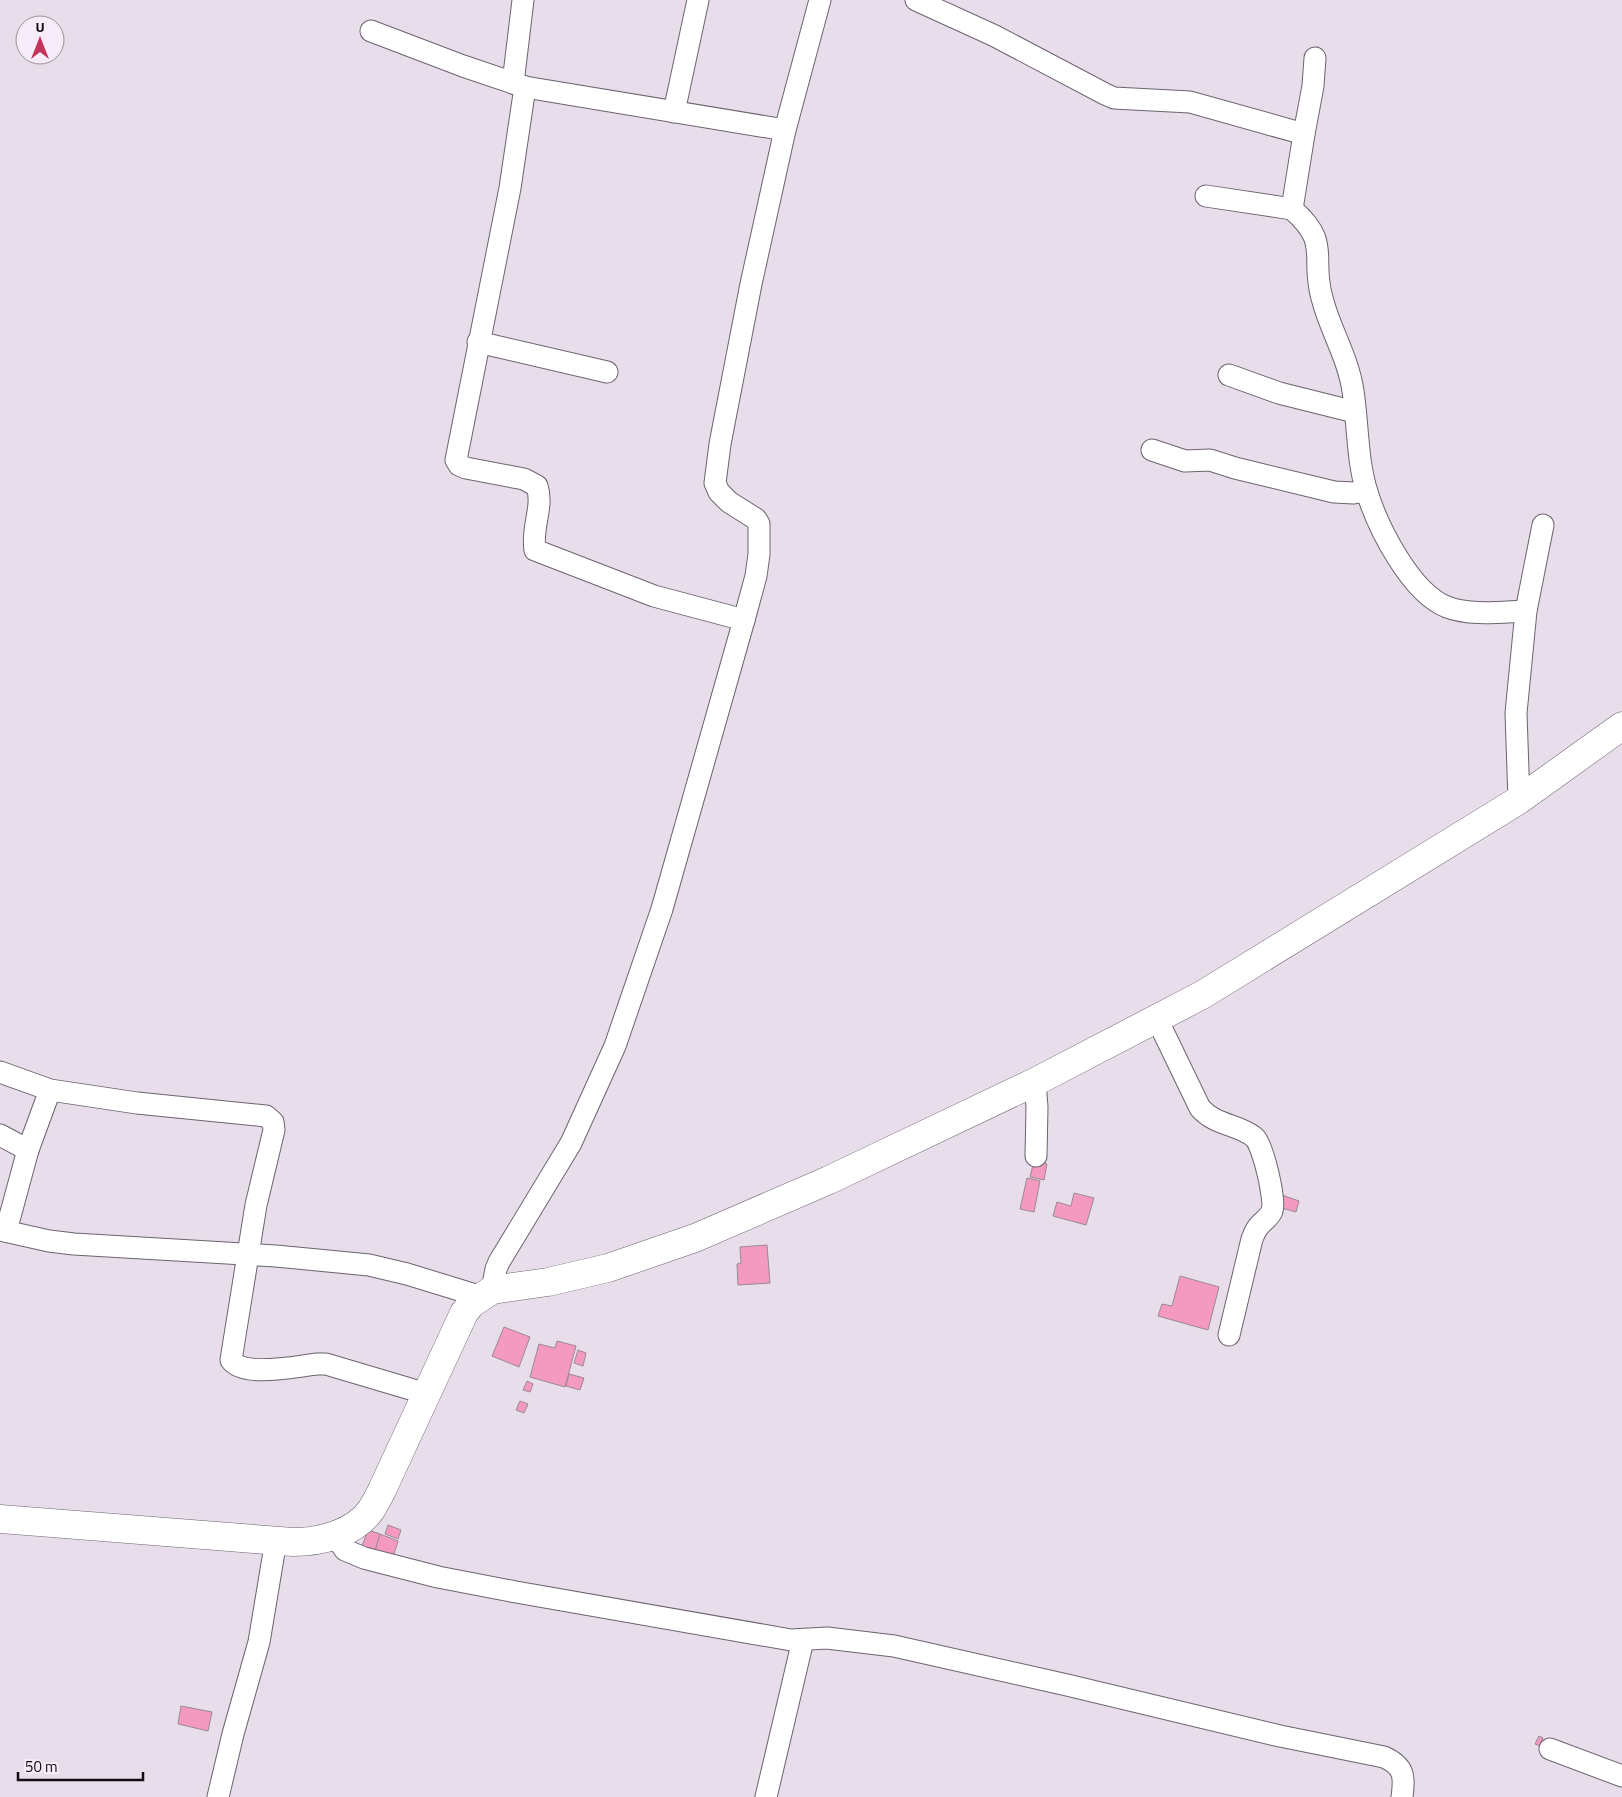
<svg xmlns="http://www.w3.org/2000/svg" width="1622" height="1797" font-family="'Titillium Web',sans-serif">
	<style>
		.building { fill: #f49ac1; stroke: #9a898f }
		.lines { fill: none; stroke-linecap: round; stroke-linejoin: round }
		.minor-casing { stroke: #6c636f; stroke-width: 23 }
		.major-casing { stroke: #6c636f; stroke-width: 29 }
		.minor { stroke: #fff; stroke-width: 21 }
		.major { stroke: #fff; stroke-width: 28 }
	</style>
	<rect width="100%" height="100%" fill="#e8deeb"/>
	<!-- building -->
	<g class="building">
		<polygon points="1034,1161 1047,1164 1044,1180 1030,1177"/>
		<polygon points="1027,1178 1040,1181 1034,1212 1020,1209"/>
		<polygon points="1074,1193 1094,1198 1086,1225 1053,1216 1057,1202 1071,1206"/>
		<polygon points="1282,1195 1299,1201 1296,1212 1278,1207"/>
		<polygon points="767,1245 770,1283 738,1285 737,1264 741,1263 740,1247"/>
		<polygon points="1180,1276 1219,1287 1208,1330 1158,1316 1162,1304 1172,1306"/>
		<polygon points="504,1327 530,1337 519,1367 492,1356"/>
		<polygon points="557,1341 576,1346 565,1387 530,1377 539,1344 555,1348"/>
		<polygon points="578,1350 586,1353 583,1366 574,1363"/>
		<polygon points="569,1374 584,1378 580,1390 566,1386"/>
		<polygon points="527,1381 533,1384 530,1392 523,1390"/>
		<polygon points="520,1401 528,1404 524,1413 516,1410"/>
		<polygon points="388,1525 401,1530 398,1539 385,1534"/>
		<polygon points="368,1530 380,1534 375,1551 362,1546"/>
		<polygon points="380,1534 398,1541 393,1557 375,1551"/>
		<polygon points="181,1706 212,1712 208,1731 178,1724"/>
		<polygon points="1539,1736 1543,1738 1540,1746 1535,1744"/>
	</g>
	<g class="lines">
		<!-- minor casing -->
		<g class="minor-casing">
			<g id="minor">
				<polyline points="916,0 995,36 1105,94 1114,98 1190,102 1304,134"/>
				<polyline points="371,31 463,66 525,87 785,130"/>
				<path d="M1315,58L1313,86L1304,134L1292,209C1332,244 1310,256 1322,298C1330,330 1348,357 1353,391C1358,423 1357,461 1367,492C1378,528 1411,593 1447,607C1471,616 1500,612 1526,611"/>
				<polyline points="513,83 523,0"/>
				<path d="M525,87L510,188L456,460L459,465L466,468L524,479L537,486C544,508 531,526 535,550L654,596L744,620"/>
				<polyline points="674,112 698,0"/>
				<polyline points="1206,196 1292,209"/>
				<polyline points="478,342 607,372"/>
				<polyline points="1229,375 1279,393 1355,412"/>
				<polyline points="1152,450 1185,461 1210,460 1235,468 1334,492 1354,493 1366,491"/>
				<polyline points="1519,800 1516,713 1526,611 1543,525"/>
				<path d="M1157,1019L1200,1108C1216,1126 1238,1124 1254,1137C1263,1144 1276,1201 1272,1211C1269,1218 1263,1221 1259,1226C1255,1230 1254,1235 1252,1239L1229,1335"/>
				<path d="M0,1072L50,1090L137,1103L266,1116L273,1122L274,1130L256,1205L231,1360C244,1378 297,1366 317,1364H326L427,1394"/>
				<polyline points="1035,1082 1037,1107 1036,1156"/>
				<polyline points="0,1135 28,1150"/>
				<polyline points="0,1230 49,1241 74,1244 276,1256 369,1265 407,1274 482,1297"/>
				<polyline points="6,1231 28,1150 50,1090"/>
				<polyline points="492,1290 496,1269 499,1262 571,1143 615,1046 662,909 744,620 756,576 759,554 759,524 756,519 729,502 719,492 715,483 720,444 751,284 785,130 820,0"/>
				<path d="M334,1535L345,1550L364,1558L438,1577L516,1592L791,1640L827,1638L894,1646L1067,1685L1280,1736L1384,1757C1404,1766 1405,1776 1402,1797"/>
				<polyline points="1550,1749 1622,1776"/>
				<polyline points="218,1797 233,1734 259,1642 276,1540"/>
				<polyline points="766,1797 803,1640"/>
			</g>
		</g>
		<!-- major casing -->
		<g class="major-casing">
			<path id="major" d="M0,1519L293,1542C320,1542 354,1534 371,1510C375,1504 379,1496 382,1490L464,1313L471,1304L492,1290L548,1282L608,1268L695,1238L829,1180L1035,1082L1202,995L1519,800L1622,726"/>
		</g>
		<!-- minor -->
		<use href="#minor" class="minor"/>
		<!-- major -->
		<use href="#major" class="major"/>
	</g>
	<!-- north arrow -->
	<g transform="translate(40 40)"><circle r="24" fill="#f6ebf9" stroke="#9a919c"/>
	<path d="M0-4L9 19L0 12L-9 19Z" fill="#c4345a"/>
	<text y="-8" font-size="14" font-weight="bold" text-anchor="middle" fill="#0f0b10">U</text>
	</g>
	<!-- scale -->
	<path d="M18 1772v8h125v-8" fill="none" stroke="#0f0b10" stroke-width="2.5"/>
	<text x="25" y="1772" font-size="15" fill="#0f0b10" stroke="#f6ebf9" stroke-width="4" paint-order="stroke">50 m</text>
</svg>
